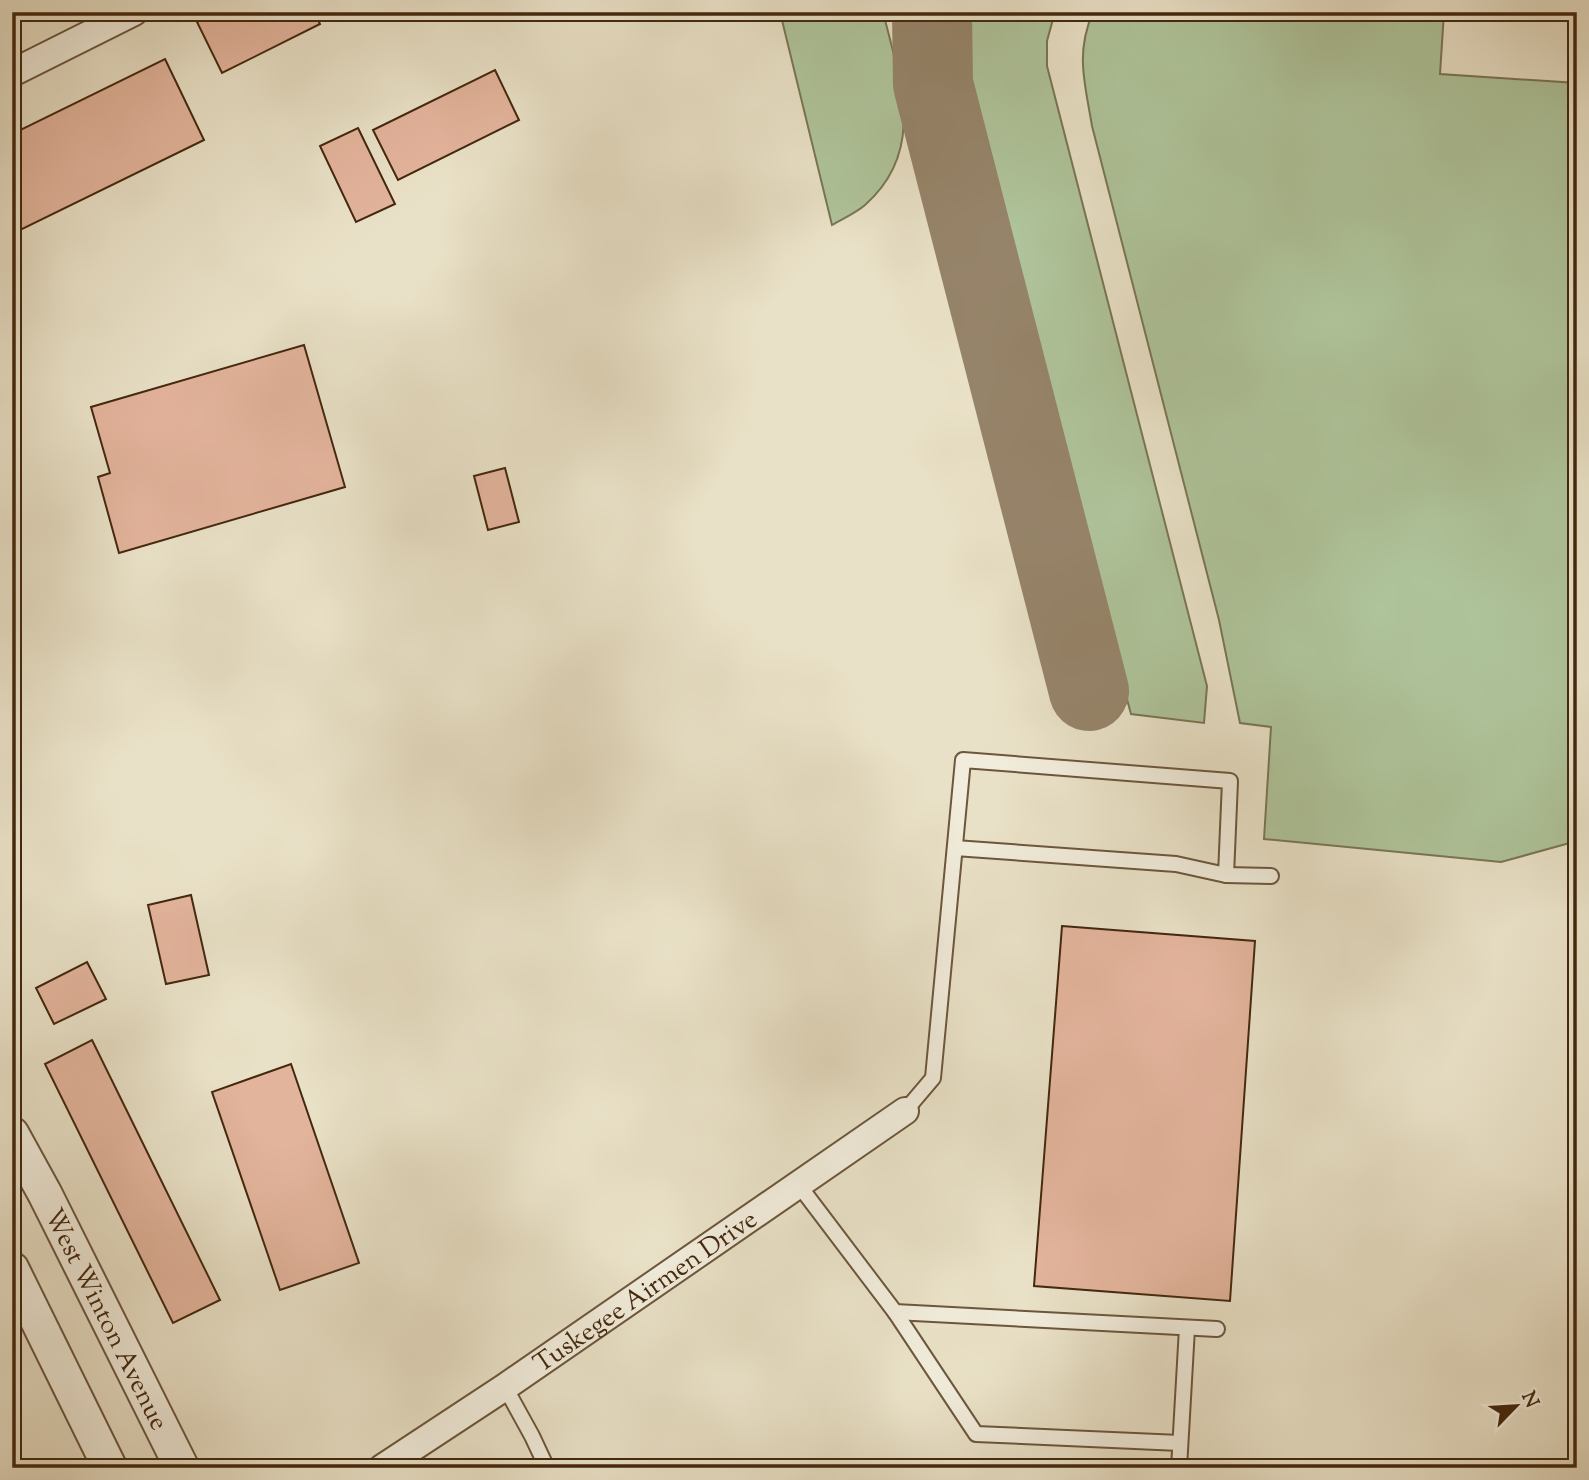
<svg xmlns="http://www.w3.org/2000/svg" width="1589" height="1480" font-family="'Sorts Mill Goudy',serif">
	<style>
		.green { fill: #afc49b; stroke: #797654; stroke-width: 2 }
		.lines { fill: none; stroke-linecap: round; stroke-linejoin: round }
		.taxiway { stroke: #96846a; stroke-width: 80 }
		.building { fill: #e3b49c; stroke: #43280e; stroke-width: 2 }
		.service-casing { stroke: #6c563c; stroke-width: 18 }
		.minor-casing { stroke: #6c563c; stroke-width: 30 }
		.tertiary-casing { stroke: #6c563c; stroke-width: 37 }
		.service { stroke: #f1ecdb; stroke-width: 14 }
		.minor { stroke: #f1ecdb; stroke-width: 26 }
		.tertiary { stroke: #f1ecdb; stroke-width: 33 }
		.labels { text-anchor: middle; stroke-width: 5; stroke-linejoin: round; paint-order: stroke }
		.street-label { font-size: 26px; fill: #43280e; stroke: #f1ecdb }
	</style>
	<rect width="100%" height="100%" fill="#e9e1c7"/>
	<filter id="stains"><feTurbulence type="fractalNoise" baseFrequency=".00286" numOctaves="4"/><feColorMatrix values="0 0 0 0 .2 0 0 0 0 .09 0 0 0 0 .02 0 0 0 .5 -.17"/></filter>
	<radialGradient id="worn" r=".72"><stop offset=".6" stop-color="#630" stop-opacity="0"/><stop offset="1" stop-color="#630" stop-opacity=".3"/></radialGradient>
	<!-- green -->
	<g class="green">
		<path d="M780,12H883C900,81 927,150 865,205C856,213 842,219 832,225Z"/>
		<path d="M965,12H1055L1047,41V66L1207,686L1204,723L1131,714L1045,395L969,89C963,62 961,39 965,12Z"/>
		<path d="M1093,12H1444L1440,74L1577,83V841L1501,862L1264,839L1271,727L1240,723L1219,620L1092,126C1085,83 1075,54 1093,12Z"/>
	</g>
	<g class="lines">
		<!-- taxiway -->
		<polyline class="taxiway" points="932,12 933,84 1089,691"/>
	</g>
	<!-- building -->
	<g class="building">
		<polygon points="12,12 28,12 12,20"/>
		<polygon points="217,12 314,12 320,24 222,73 197,22"/>
		<polygon points="420,12 438,12 424,19"/>
		<polygon points="165,59 204,140 12,234 12,134"/>
		<polygon points="495,70 519,120 398,180 373,130"/>
		<polygon points="358,128 395,204 356,222 320,146"/>
		<polygon points="304,345 345,487 119,553 98,477 110,473 91,407"/>
		<polygon points="505,468 519,522 488,530 474,476"/>
		<polygon points="191,895 209,975 166,984 148,905"/>
		<polygon points="1062,926 1255,941 1230,1301 1034,1286"/>
		<polygon points="87,962 106,999 54,1024 36,988"/>
		<polygon points="92,1040 220,1300 173,1323 45,1064"/>
		<polygon points="291,1064 359,1263 280,1290 212,1092"/>
	</g>
	<g class="lines">
		<!-- service casing -->
		<g class="service-casing">
			<g id="service">
				<polyline points="1226,875 1271,876"/>
				<polyline points="905,1111 933,1078 963,760 1230,781 1226,875 1176,864 955,848"/>
				<polyline points="798,1184 895,1312 1217,1329"/>
				<polyline points="895,1312 976,1434 1180,1443"/>
				<polyline points="505,1387 532,1436 547,1468"/>
				<polyline points="1179,1468 1187,1328"/>
			</g>
		</g>
		<!-- minor casing -->
		<g class="minor-casing">
			<g id="minor">
				<polyline points="12,73 134,12"/>
				<path id="s1" d="M382,1468L505,1387L905,1111"/>
			</g>
		</g>
		<!-- tertiary casing -->
		<g class="tertiary-casing">
			<g id="tertiary">
				<path id="s2" d="M12,1134L45,1194L182,1468"/>
				<polyline points="12,1269 110,1468"/>
			</g>
		</g>
		<!-- service -->
		<use href="#service" class="service"/>
		<!-- minor -->
		<use href="#minor" class="minor"/>
		<!-- tertiary -->
		<use href="#tertiary" class="tertiary"/>
	</g>
	<g class="labels">
		<!-- street labels -->
		<g class="street-label">
			<text dy="9" stroke="none"><textPath href="#s1" startOffset="317">Tuskegee Airmen Drive</textPath></text>
			<text dy="9" stroke="none"><textPath href="#s2" startOffset="208">West Winton Avenue</textPath></text>
		</g>
	</g>
	<!-- margin -->
	<rect width="1589" height="1480" fill="none" stroke="#e9e1c7" stroke-width="42"/>
	<rect x="14" y="14" width="1561" height="1452" fill="none" stroke="#43280e" stroke-width="3.5"/>
	<rect x="21" y="21" width="1547" height="1438" fill="none" stroke="#43280e" stroke-width="2"/>
	<!-- north arrow -->
	<g transform="translate(1516 1406) rotate(65)" stroke="#f1ecdb" stroke-width="5" paint-order="stroke">
	<path d="M0-5L12 26L0 18L-12 26Z" fill="#43280e"/>
	<text y="-10" font-size="19" font-weight="bold" text-anchor="middle" fill="#43280e">N</text>
	</g>
	<rect width="100%" height="100%" filter="url(#stains)"/>
	<rect width="100%" height="100%" fill="url(#worn)"/>
</svg>
